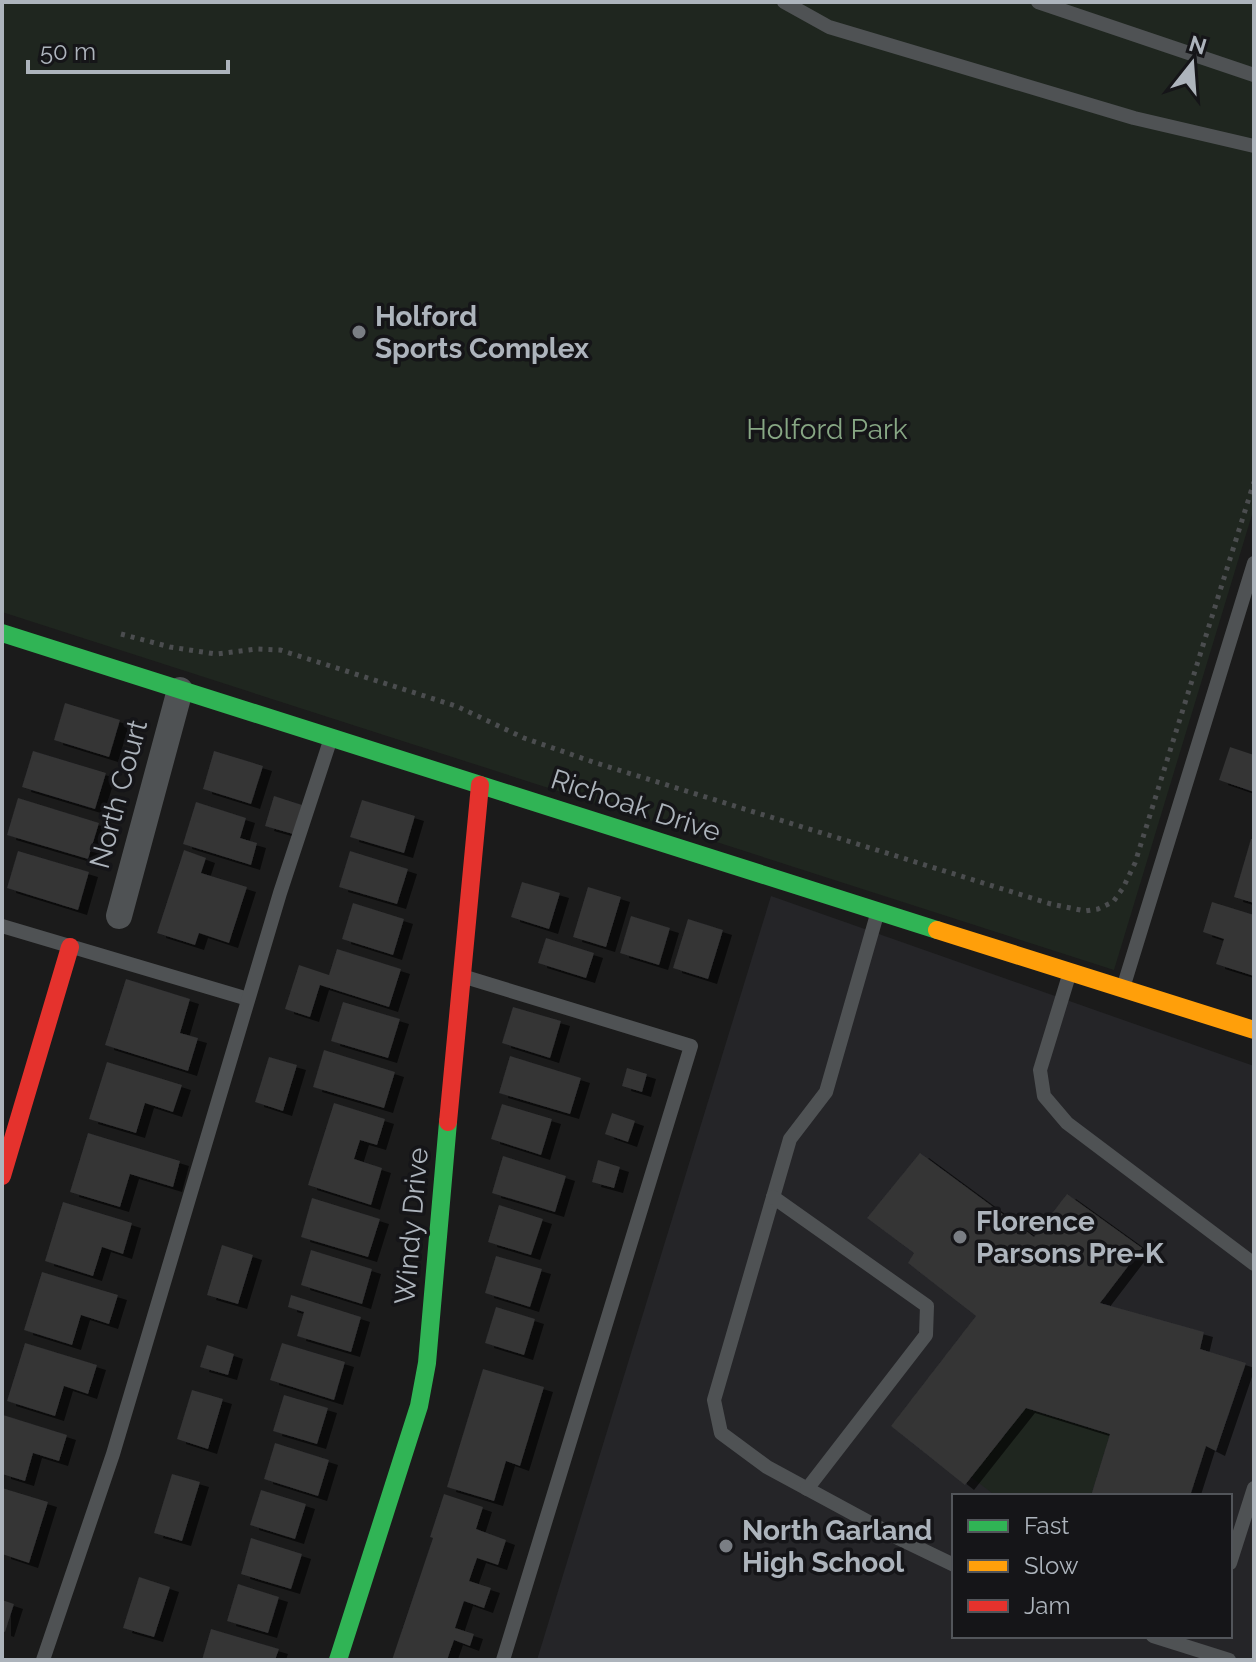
<svg xmlns="http://www.w3.org/2000/svg" width="1256" height="1662" font-family="Raleway,sans-serif">
	<style>
		.built { fill: #252528; fill-rule: evenodd }
		.green { fill: #1f261f }
		.building { fill: #343435; filter: url(#shadow) }
		.lines { fill: none; stroke-linecap: round; stroke-linejoin: round }
		.path { stroke: #4b4d4f; stroke-width: 5; stroke-dasharray: 4 6; stroke-linecap: butt }
		.lane { stroke: #4f5254; stroke-width: 14 }
		.street { stroke: #4f5254; stroke-width: 26 }
		.fast { stroke: #30b455; stroke-width: 18 }
		.slow { stroke: #ff9f0a; stroke-width: 18 }
		.jam { stroke: #e5322d; stroke-width: 18 }
		.poi-dot { fill: #7a7e84; stroke: #151518; stroke-width: 3 }
		.labels { text-anchor: middle; stroke-width: 7; stroke-linejoin: round; paint-order: stroke }
		.poi-label { font-size: 28px; font-weight: bold; fill: #adb4bc; stroke: #151518; text-anchor: start }
		.park-label { font-size: 28px; fill: #87a784; stroke: #151518 }
		.street-label { font-size: 28px; fill: #adb4bc; stroke: #151518 }
	</style>
	<defs>
		<filter id="shadow"><feDropShadow dx="9" dy="5" stdDeviation="0" flood-color="#0009"/></filter>
	</defs>
	<rect width="100%" height="100%" fill="#1b1b1b"/>
	<!-- built -->
	<path class="built" d="M771,896L1254,1066V1660H537ZM954,1496H1230V1636H954Z"/>
	<!-- green -->
	<g class="green">
		<polygon points="2,2 1254,2 1254,508 1114,970 2,612"/>
		<polygon points="1026,1408 1110,1434 1091,1496 996,1496 971,1477"/>
	</g>
	<!-- building -->
	<g class="building">
		<polygon points="65,703 120,720 109,757 54,740"/>
		<polygon points="1230,747 1254,755 1254,792 1219,780"/>
		<polygon points="33,751 106,773 95,809 22,787"/>
		<polygon points="214,751 263,766 251,804 203,789"/>
		<polygon points="274,796 302,805 293,834 265,826"/>
		<polygon points="18,798 99,823 88,859 7,835"/>
		<polygon points="362,800 415,816 404,853 350,837"/>
		<polygon points="196,802 246,818 240,838 257,843 251,865 183,844"/>
		<polygon points="1251,839 1254,839 1254,903 1234,897"/>
		<polygon points="184,850 206,858 201,873 247,887 229,943 199,933 195,945 157,933"/>
		<polygon points="18,851 89,872 78,910 7,888"/>
		<polygon points="350,851 408,869 397,904 339,887"/>
		<polygon points="522,882 560,893 549,929 511,917"/>
		<polygon points="588,887 621,897 606,947 573,937"/>
		<polygon points="1212,902 1254,915 1254,976 1216,964 1224,939 1203,932"/>
		<polygon points="353,903 404,919 393,955 342,939"/>
		<polygon points="631,916 670,928 659,965 620,953"/>
		<polygon points="688,919 723,930 708,979 673,968"/>
		<polygon points="546,938 594,953 586,978 538,963"/>
		<polygon points="337,949 401,969 389,1007 320,985 310,1017 285,1009 299,965 329,975"/>
		<polygon points="126,979 190,999 180,1033 198,1038 188,1071 105,1045"/>
		<polygon points="343,1002 400,1019 388,1058 331,1041"/>
		<polygon points="513,1007 561,1021 550,1058 502,1043"/>
		<polygon points="324,1050 395,1072 384,1108 313,1087"/>
		<polygon points="510,1056 581,1078 570,1114 499,1093"/>
		<polygon points="269,1057 297,1065 283,1111 255,1102"/>
		<polygon points="107,1062 182,1085 173,1112 145,1103 136,1133 89,1119"/>
		<polygon points="627,1068 647,1074 642,1092 622,1086"/>
		<polygon points="334,1103 385,1119 377,1145 360,1140 354,1159 382,1168 371,1205 308,1185"/>
		<polygon points="502,1104 552,1119 541,1155 491,1139"/>
		<polygon points="612,1113 635,1121 628,1142 605,1134"/>
		<polygon points="88,1133 180,1161 173,1187 130,1174 120,1207 70,1192"/>
		<polygon points="920,1153 1034,1237 1067,1194 1142,1248 1100,1303 1204,1332 1200,1349 1246,1363 1216,1451 1206,1446 1190,1496 1091,1496 1110,1434 1026,1408 965,1485 891,1426 976,1316 908,1263 914,1253 867,1218"/>
		<polygon points="503,1156 566,1176 555,1212 492,1193"/>
		<polygon points="598,1160 620,1167 614,1188 592,1182"/>
		<polygon points="312,1198 380,1219 368,1257 301,1237"/>
		<polygon points="63,1202 132,1223 123,1254 102,1247 93,1276 45,1261"/>
		<polygon points="499,1205 543,1219 531,1255 488,1242"/>
		<polygon points="222,1245 253,1255 238,1304 207,1295"/>
		<polygon points="311,1250 372,1269 362,1304 301,1285"/>
		<polygon points="496,1256 542,1269 530,1307 485,1293"/>
		<polygon points="42,1272 118,1295 109,1324 81,1315 72,1345 24,1330"/>
		<polygon points="291,1295 361,1317 351,1352 297,1336 304,1312 288,1307"/>
		<polygon points="496,1307 535,1319 524,1355 485,1343"/>
		<polygon points="25,1343 97,1365 88,1394 64,1386 55,1416 7,1401"/>
		<polygon points="282,1343 345,1362 334,1400 270,1380"/>
		<polygon points="207,1345 234,1354 228,1375 200,1367"/>
		<polygon points="483,1369 544,1387 520,1466 506,1461 494,1501 447,1487"/>
		<polygon points="192,1390 223,1399 208,1449 177,1439"/>
		<polygon points="284,1395 328,1408 317,1444 273,1431"/>
		<polygon points="3,1415 67,1435 59,1461 33,1453 25,1481 2,1474"/>
		<polygon points="275,1443 329,1460 318,1496 264,1479"/>
		<polygon points="172,1474 200,1482 182,1541 154,1533"/>
		<polygon points="2,1488 48,1502 29,1563 2,1554"/>
		<polygon points="261,1490 306,1504 295,1539 250,1525"/>
		<polygon points="444,1494 483,1507 476,1529 506,1540 498,1565 477,1558 469,1581 491,1588 484,1608 464,1601 455,1628 474,1634 470,1646 454,1640 447,1660 392,1660 433,1538 430,1537"/>
		<polygon points="251,1538 302,1554 291,1589 241,1574"/>
		<polygon points="139,1577 170,1587 154,1637 123,1628"/>
		<polygon points="238,1584 279,1597 268,1633 227,1621"/>
		<polygon points="2,1600 14,1604 5,1632 2,1631"/>
		<polygon points="211,1629 279,1649 275,1660 202,1660"/>
	</g>
	<g class="lines">
		<!-- path -->
		<polyline class="path" points="121,634 170,647 216,654 256,649 280,650 456,706 524,738 596,763 1051,904 1085,911 1098,909 1113,902 1123,888 1135,863 1254,482"/>
		<!-- lane -->
		<g class="lane">
			<polyline points="784,2 829,27 1134,118 1254,146"/>
			<polyline points="1038,2 1254,75"/>
			<polyline points="878,911 826,1092 790,1139 714,1400 721,1433 767,1467 900,1539 954,1565"/>
			<polyline points="2,926 248,999"/>
			<polyline points="1070,972 1040,1070 1044,1096 1067,1123 1254,1264"/>
			<polyline points="462,976 691,1046 503,1660"/>
			<polyline points="1123,988 1254,563"/>
			<polyline points="773,1197 927,1306 926,1335 807,1489"/>
			<polyline points="1230,1563 1254,1488"/>
			<polyline points="1153,1636 1229,1660"/>
			<polyline points="43,1660 113,1454 280,893 331,738"/>
		</g>
		<!-- street -->
		<polyline class="street" points="119,916 180,690"/>
		<!-- fast -->
		<g class="fast">
			<polyline points="2,633 937,930"/>
			<polyline points="338,1660 419,1406 427,1363 448,1122"/>
		</g>
		<!-- slow -->
		<polyline class="slow" points="937,930 1254,1030"/>
		<!-- jam -->
		<g class="jam">
			<polyline points="448,1122 480,785"/>
			<polyline points="2,1176 70,947"/>
		</g>
	</g>
	<!-- markers -->
	<g class="poi-dot">
		<circle cx="359" cy="332" r="8"/>
		<circle cx="960" cy="1237" r="8"/>
		<circle cx="726" cy="1546" r="8"/>
	</g>
	<g class="labels">
		<!-- poi labels -->
		<g class="poi-label">
			<text x="375" y="326">Holford<tspan x="375" dy="32">Sports Complex</tspan></text>
			<text x="976" y="1231">Florence<tspan x="976" dy="32">Parsons Pre-K</tspan></text>
			<text x="742" y="1540">North Garland<tspan x="742" dy="32">High School</tspan></text>
		</g>
		<!-- park labels -->
		<g class="park-label">
			<text x="827" y="439">Holford Park</text>
		</g>
		<!-- street labels -->
		<g class="street-label">
			<text transform="translate(118 794) rotate(-75)" y="10">North Court</text>
			<text transform="translate(636 805) rotate(18)" y="10">Richoak Drive</text>
			<text transform="translate(411 1226) rotate(-85)" y="10">Windy Drive</text>
		</g>
	</g>
	<!-- border -->
	<rect width="1256" height="1662" fill="none" stroke="#adb4bc" stroke-width="8"/>
	<!-- legend -->
	<rect x="952" y="1494" width="280" height="144" fill="#151518" stroke="#52555a" stroke-width="2"/>
	<rect x="968" y="1520" width="40" height="12" fill="#30b455" stroke="#52555a" stroke-width="2"/>
	<text x="1024" y="1534" font-size="24" fill="#adb4bc">Fast</text>
	<rect x="968" y="1560" width="40" height="12" fill="#ff9f0a" stroke="#52555a" stroke-width="2"/>
	<text x="1024" y="1574" font-size="24" fill="#adb4bc">Slow</text>
	<rect x="968" y="1600" width="40" height="12" fill="#e5322d" stroke="#52555a" stroke-width="2"/>
	<text x="1024" y="1614" font-size="24" fill="#adb4bc">Jam</text>
	<!-- north arrow -->
	<g transform="translate(1192 64) rotate(17)" stroke="#151518" stroke-width="6" paint-order="stroke">
	<path d="M0-6L14 30L0 20L-14 30Z" fill="#adb4bc"/>
	<text y="-12" font-size="22" font-weight="bold" text-anchor="middle" fill="#adb4bc">N</text>
	</g>
	<!-- scale -->
	<path d="M28 60v12h200v-12" fill="none" stroke="#adb4bc" stroke-width="4"/>
	<text x="40" y="60" font-size="24" fill="#adb4bc" stroke="#151518" stroke-width="6" paint-order="stroke">50 m</text>
</svg>
